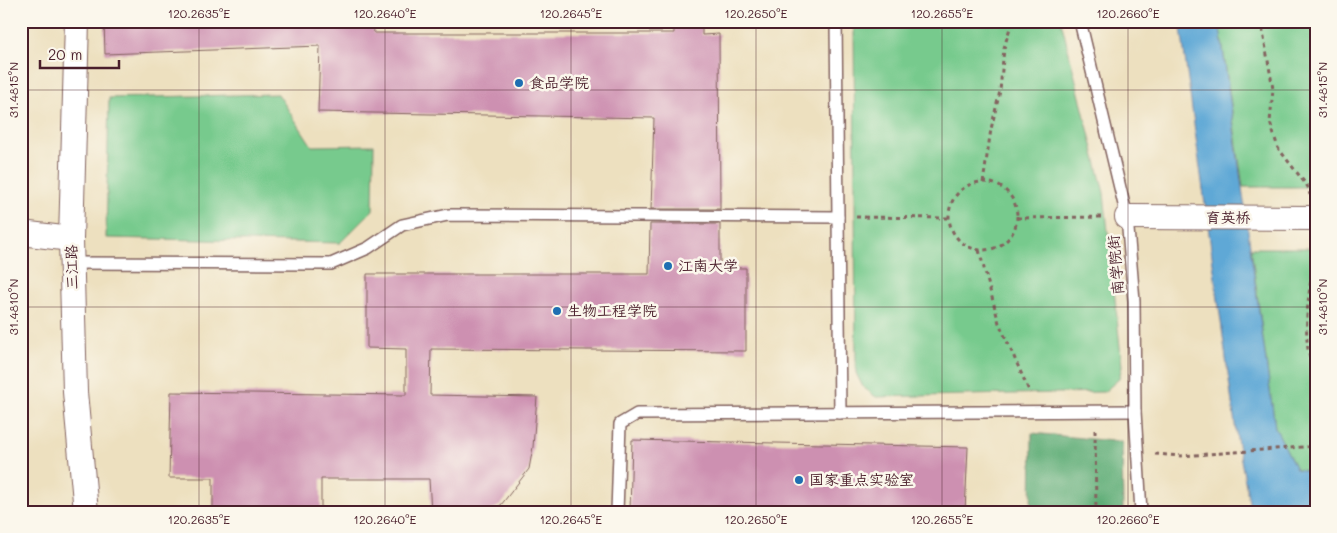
<svg xmlns="http://www.w3.org/2000/svg" width="1337" height="533" font-family="Mali,'LXGW WenKai TC',sans-serif">
	<style>
		.green { fill: #77ca8d; stroke: #60745c }
		.forest { fill: #61ae78; stroke: #566652 }
		.water { fill: #5fa8d6; stroke: #546480 }
		.building { fill: #cd90b1 }
		.lines { fill: none; stroke-linecap: round; stroke-linejoin: round }
		.service-casing { stroke: #83635f; stroke-width: 14 }
		.minor-casing { stroke: #83635f; stroke-width: 26 }
		.path { stroke: #83635f; stroke-width: 3; stroke-dasharray: 4 4; stroke-linecap: butt }
		.service { stroke: #fff; stroke-width: 11 }
		.minor { stroke: #fff; stroke-width: 24 }
		.ticks { fill: none; stroke: #4a1f2b; stroke-width: 1; stroke-opacity: 0.45 }
		.poi-dot { fill: #1f6fb2; stroke: #fbf7ec; stroke-width: 2 }
		.labels { text-anchor: middle; stroke-width: 5; stroke-linejoin: round; paint-order: stroke }
		.poi-label { font-size: 15px; fill: #4a1f2b; stroke: #fbf7ec; text-anchor: start }
		.street-label { font-size: 15px; fill: #4a1f2b; stroke: #fbf7ec }
		.neatline { fill: none; stroke: #4a1f2b; stroke-width: 2 }
		.ticks-label { font-size: 12px; text-anchor: middle; fill: #4a1f2b }
	</style>
	<rect width="100%" height="100%" fill="#fbf7ec"/>
	<filter id="ink" filterUnits="userSpaceOnUse"><feTurbulence type="fractalNoise" baseFrequency=".02" numOctaves="2"/><feDisplacementMap in="SourceGraphic" scale="10" xChannelSelector="R" yChannelSelector="G"/><feConvolveMatrix kernelMatrix="1 2 1 2 8 2 1 2 1" color-interpolation-filters="sRGB"/></filter>
	<filter id="wash" filterUnits="userSpaceOnUse"><feTurbulence type="fractalNoise" baseFrequency=".0096" numOctaves="4" result="noise"/><feDisplacementMap in="SourceGraphic" scale="20" xChannelSelector="R" yChannelSelector="G"/><feGaussianBlur stdDeviation="1.12" result="paint"/><feColorMatrix in="noise" values="0 0 0 0 0 0 0 0 0 0 0 0 0 0 0 0 0 1.4 0 .05"/><feComposite in="paint" operator="in"/></filter>
	<g filter="url(#wash)">
		<rect width="100%" height="100%" fill="#ede0bf"/>
		<!-- green -->
		<g class="green">
			<polygon points="854,21 1061,21 1104,193 1122,366 1119,379 1104,392 876,397 863,387 856,373"/>
			<polygon points="1219,21 1316,21 1316,187 1243,187"/>
			<polygon points="278,94 312,146 374,145 373,210 340,243 106,238 109,98"/>
			<polygon points="1251,248 1316,248 1316,472 1296,469 1275,427"/>
		</g>
		<!-- forest -->
		<polygon class="forest" points="1032,433 1122,442 1123,512 1031,512"/>
		<!-- water -->
		<polygon class="water" points="1180,21 1219,21 1275,427 1296,469 1316,472 1316,512 1251,512 1237,439"/>
		<g id="blocks">
			<!-- building -->
			<g class="building">
				<polygon points="104,21 373,21 374,33 674,33 674,21 702,21 702,35 719,34 720,209 651,209 654,118 318,112 320,46 105,54"/>
				<polygon points="650,224 720,224 720,268 746,268 746,351 431,349 430,395 537,397 533,447 529,469 501,505 488,512 431,512 429,479 321,479 321,512 213,512 213,478 169,478 171,392 406,395 406,349 367,348 367,274 649,274"/>
				<polygon points="632,440 968,447 965,512 630,512"/>
			</g>
		</g>
	</g>
	<g filter="url(#ink)">
		<use href="#blocks" fill-opacity="0" stroke="#83635f" stroke-width="1"/>
		<g class="lines">
			<!-- service casing -->
			<g class="service-casing">
				<g id="service">
					<polyline points="836,21 840,413"/>
					<polyline points="1080,21 1127,217 1134,301 1135,411 1141,512"/>
					<polyline points="72,263 331,264 368,248 402,225 448,215 838,217"/>
					<polyline points="617,512 620,424 637,414 1135,411"/>
				</g>
			</g>
			<!-- minor casing -->
			<g class="minor-casing">
				<g id="minor">
					<polyline points="77,21 71,239 75,392 86,512"/>
					<polyline points="1127,217 1316,218"/>
					<polyline points="21,233 71,239"/>
				</g>
			</g>
			<!-- path -->
			<g class="path">
				<polyline points="1261,21 1273,89 1270,122 1278,148 1308,187 1310,195"/>
				<circle cx="983" cy="216" r="34"/>
				<polyline points="983,183 991,129 1000,91 1004,48 1012,21"/>
				<polyline points="856,217 949,218"/>
				<polyline points="1017,218 1104,217"/>
				<path d="M1315,242C1313,277 1303,314 1308,349C1310,360 1313,370 1316,380"/>
				<polyline points="979,250 999,323 1030,393"/>
				<polyline points="1095,430 1096,512"/>
				<polyline points="1155,454 1181,456 1316,446"/>
			</g>
			<!-- service -->
			<use href="#service" class="service"/>
			<!-- minor -->
			<use href="#minor" class="minor"/>
		</g>
	</g>
	<!-- ticks -->
	<path class="ticks" d="M199,21V512M385,21V512M571,21V512M756,21V512M942,21V512M1128,21V512M1314,21V512M21,90H1316M21,307H1316"/>
	<!-- markers -->
	<g class="poi-dot">
		<circle cx="519" cy="83" r="5"/>
		<circle cx="668" cy="266" r="5"/>
		<circle cx="557" cy="311" r="5"/>
		<circle cx="799" cy="480" r="5"/>
	</g>
	<g class="labels">
		<!-- poi labels -->
		<g class="poi-label">
			<text x="529" y="88">食品学院</text>
			<text x="678" y="271">江南大学</text>
			<text x="567" y="316">生物工程学院</text>
			<text x="809" y="485">国家重点实验室</text>
		</g>
		<!-- street labels -->
		<g class="street-label">
			<text x="1228" y="223">育英桥</text>
			<text transform="translate(1116 265) rotate(-95)" y="5">南学院街</text>
			<text transform="translate(72 267) rotate(-91)" y="5">三江路</text>
		</g>
	</g>
	<!-- margin -->
	<rect width="1337" height="533" fill="none" stroke="#fbf7ec" stroke-width="55"/>
	<!-- scale -->
	<path d="M40 60v8h79v-8" fill="none" stroke="#4a1f2b" stroke-width="2.5"/>
	<text x="48" y="60" font-size="15" fill="#4a1f2b" stroke="#fbf7ec" stroke-width="4" paint-order="stroke">20 m</text>
	<rect x="28" y="28" width="1282" height="478" class="neatline"/>
	<g class="ticks-label">
		<text x="199" y="18">120.2635°E</text>
		<text x="385" y="18">120.2640°E</text>
		<text x="571" y="18">120.2645°E</text>
		<text x="756" y="18">120.2650°E</text>
		<text x="942" y="18">120.2655°E</text>
		<text x="1128" y="18">120.2660°E</text>
		<text transform="translate(14 90) rotate(-90)" y="4">31.4815°N</text>
		<text transform="translate(1323 90) rotate(-90)" y="4">31.4815°N</text>
		<text transform="translate(14 307) rotate(-90)" y="4">31.4810°N</text>
		<text transform="translate(1323 307) rotate(-90)" y="4">31.4810°N</text>
		<text x="199" y="524">120.2635°E</text>
		<text x="385" y="524">120.2640°E</text>
		<text x="571" y="524">120.2645°E</text>
		<text x="756" y="524">120.2650°E</text>
		<text x="942" y="524">120.2655°E</text>
		<text x="1128" y="524">120.2660°E</text>
	</g>
</svg>
